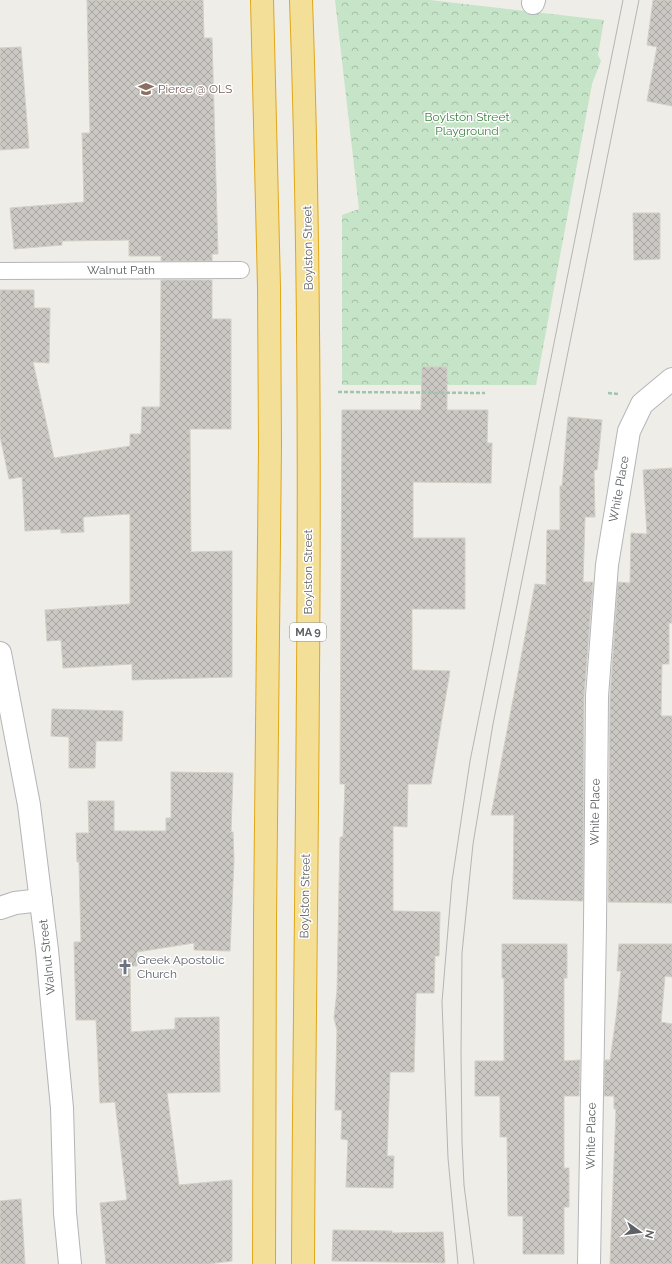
<svg xmlns="http://www.w3.org/2000/svg" width="672" height="1264" font-family="Raleway,sans-serif">
	<style>
		.forest { fill: url(#forest-crowns) }
		.building { fill: url(#building-cross-hatch); stroke: #d3cfc5 }
		.lines { fill: none; stroke-linecap: round; stroke-linejoin: round }
		.lane-casing { stroke: #b4b6ba; stroke-width: 18 }
		.street-casing { stroke: #b4b6ba; stroke-width: 24 }
		.secondary-casing { stroke: #b3b5ba; stroke-width: 24 }
		.highway-casing { stroke: #e1a715; stroke-width: 24 }
		.path { stroke: #9fc5ab; stroke-width: 2.5; stroke-dasharray: 4 2; stroke-linecap: butt }
		.lane { stroke: #fff; stroke-width: 16 }
		.street { stroke: #fff; stroke-width: 22 }
		.secondary { stroke: #fff; stroke-width: 22 }
		.highway { stroke: #f4df99; stroke-width: 22 }
		.tram { stroke: #b4b5b5; stroke-width: 1 }
		.labels { text-anchor: middle; stroke-width: 3; stroke-linejoin: round; paint-order: stroke }
		.shield { fill: #fff; stroke: #8e9093; stroke-width: 1 }
		.shield-label { font-size: 11px; font-weight: bold; fill: #5e6165 }
		.education-label { font-size: 12px; fill: #785e54; stroke: #fff; text-anchor: start }
		.park-label { font-size: 12px; fill: #3e8444; stroke: #fff }
		.street-label { font-size: 12px; fill: #5e6165; stroke: #fff }
		.worship-label { font-size: 12px; fill: #5b616d; stroke: #fff; text-anchor: start }
	</style>
	<defs>
		<pattern id="forest-crowns" width="20" height="18" patternUnits="userSpaceOnUse"><rect width="20" height="18" fill="#c6e4c7"/><path d="M2 6a3 3 0 1 1 6 0M12 15a3 3 0 1 1 6 0" fill="none" stroke="#a4bca5"/></pattern>
		<pattern id="building-cross-hatch" width="8" height="8" patternUnits="userSpaceOnUse"><rect width="8" height="8" fill="#cbc8c3"/><path d="M0 0l8 8M0 8l8-8" fill="none" stroke="#a8a6a2"/></pattern>
	</defs>
	<rect width="100%" height="100%" fill="#efede7"/>
	<!-- forest -->
	<polygon class="forest" points="335,0 430,0 604,20 598,55 601,61 592,84 536,385 342,385 342,215 359,209"/>
	<!-- building -->
	<g class="building">
		<polygon points="87,0 203,0 204,38 212,38 218,254 212,254 212,261 161,261 161,256 129,256 129,240 62,241 62,245 14,249 10,208 84,202 82,133 90,133"/>
		<polygon points="653,0 672,0 672,106 647,101 657,47 647,45"/>
		<polygon points="21,47 29,148 0,150 0,48"/>
		<polygon points="633,213 660,213 660,259 634,260"/>
		<polygon points="161,280 212,280 212,319 231,319 231,429 190,429 191,552 232,551 232,677 132,680 132,664 63,668 61,640 47,641 45,610 130,604 130,514 83,517 84,532 61,533 61,529 25,531 22,477 9,479 0,436 0,290 34,290 34,308 50,308 49,363 33,362 54,458 130,446 130,434 141,434 142,407 160,407"/>
		<polygon points="422,367 447,367 447,410 488,410 487,443 492,443 491,483 413,482 413,538 465,538 465,609 412,609 412,670 450,671 431,784 408,784 407,827 393,826 393,911 440,912 439,956 435,956 434,993 416,993 414,1072 390,1072 387,1156 394,1156 393,1188 346,1187 348,1140 341,1139 342,1110 335,1110 337,1030 334,1018 337,991 340,837 343,837 345,784 340,784 342,410 421,410"/>
		<polygon points="568,417 602,420 597,470 594,470 595,517 585,517 583,582 593,582 584,696 583,901 513,899 514,815 491,815 535,584 546,585 547,530 560,530 560,486 562,486"/>
		<polygon points="672,468 672,623 669,623 669,664 662,664 661,716 672,716 672,903 608,902 610,697 618,582 630,583 631,533 647,534 643,470"/>
		<polygon points="52,709 123,711 122,741 96,741 95,768 69,768 69,737 51,736"/>
		<polygon points="171,772 233,773 231,832 233,832 234,860 230,951 194,950 194,943 137,952 137,966 130,966 131,1032 175,1029 175,1018 219,1017 220,1092 167,1093 179,1185 232,1180 232,1261 208,1264 106,1264 100,1203 127,1200 115,1102 100,1103 96,1020 76,1020 74,942 81,942 79,862 77,862 76,833 89,833 88,801 114,801 114,831 166,831 166,818 171,818"/>
		<polygon points="502,944 567,944 567,978 564,978 564,1061 580,1060 579,1096 564,1096 564,1168 569,1168 569,1207 564,1207 564,1254 523,1254 523,1216 508,1216 507,1137 500,1137 500,1096 475,1096 475,1061 504,1061 504,978 502,978"/>
		<polygon points="619,944 672,944 672,977 665,976 661,1022 672,1024 672,1264 610,1264 616,1109 614,1109 614,1096 604,1096 605,1060 610,1060 616,1018 621,971 617,971"/>
		<polygon points="21,1199 25,1264 0,1264 0,1201"/>
		<polygon points="333,1230 392,1231 392,1233 443,1232 445,1263 332,1261"/>
	</g>
	<g class="lines">
		<!-- lane casing -->
		<g class="lane-casing">
			<polyline id="lane" points="0,271 241,270"/>
		</g>
		<!-- street casing -->
		<g class="street-casing">
			<g id="street">
				<polyline points="533,3 534,0"/>
				<polyline points="0,908 15,903 41,900"/>
				<polyline points="589,1264 595,925 597,696 607,565 629,431 642,404 672,379"/>
			</g>
		</g>
		<!-- secondary casing -->
		<g class="secondary-casing">
			<polyline id="secondary" points="0,653 29,805 47,950 62,1108 65,1213 70,1264"/>
		</g>
		<!-- highway casing -->
		<g class="highway-casing">
			<g id="highway">
				<polyline points="262,0 269,287 270,446 265,919 264,1264"/>
				<path d="M301,0C316,421 305,843 303,1264"/>
			</g>
		</g>
		<!-- path -->
		<g class="path">
			<polyline points="338,392 485,393"/>
			<polyline points="608,393 618,394"/>
		</g>
		<!-- lane -->
		<use href="#lane" class="lane"/>
		<!-- street -->
		<use href="#street" class="street"/>
		<!-- secondary -->
		<use href="#secondary" class="secondary"/>
		<!-- highway -->
		<use href="#highway" class="highway"/>
		<!-- tram -->
		<g class="tram">
			<polyline points="458,1264 448,1158 442,1002 452,881 470,761 623,0"/>
			<polyline points="474,1264 464,1185 462,1142 461,1053 462,953 473,844 493,724 639,0"/>
		</g>
	</g>
	<!-- icons -->
	<defs>
		<g id="school-bare" transform="scale(1.2)"><path d="M0-5L7-2L0 1L-7-2ZM-4 1L0 2.5L4 1V4Q0 6-4 4Z" fill="#8d6e63" stroke="#fff" stroke-width="2.5" paint-order="stroke"/></g>
		<g id="church-bare" transform="scale(1.2)"><path d="M-1.2-6h2.4v3.5h3.3v2.4h-3.3V6h-2.4V-.1h-3.3v-2.4h3.3Z" fill="#6b7280" stroke="#fff" stroke-width="2.5" paint-order="stroke"/></g>
	</defs>
	<g fill-rule="evenodd">
		<use href="#school-bare" x="146" y="89"/>
		<use href="#church-bare" x="125" y="967"/>
	</g>
	<g class="labels">
		<!-- shield labels -->
		<rect class="shield" x="290" y="623" width="36" height="18" rx="3"/>
		<g class="shield-label">
			<text x="308" y="636">MA 9</text>
		</g>
		<!-- education labels -->
		<g class="education-label">
			<text x="158" y="93">Pierce @ OLS</text>
		</g>
		<!-- park labels -->
		<g class="park-label">
			<text x="467" y="121">Boylston Street<tspan x="467" dy="14">Playground</tspan></text>
		</g>
		<!-- street labels -->
		<g class="street-label">
			<text transform="translate(308 248) rotate(-91)" y="4">Boylston Street</text>
			<text x="121" y="274">Walnut Path</text>
			<text transform="translate(619 489) rotate(-80)" y="4">White Place</text>
			<text transform="translate(308 572) rotate(-90)" y="4">Boylston Street</text>
			<text transform="translate(595 812) rotate(-89)" y="4">White Place</text>
			<text transform="translate(305 896) rotate(-89)" y="4">Boylston Street</text>
			<text transform="translate(47 957) rotate(-96)" y="4">Walnut Street</text>
			<text transform="translate(591 1136) rotate(-89)" y="4">White Place</text>
		</g>
		<!-- worship labels -->
		<g class="worship-label">
			<text x="137" y="964">Greek Apostolic<tspan x="137" dy="14">Church</tspan></text>
		</g>
	</g>
	<!-- north arrow -->
	<g transform="translate(640 1232) rotate(104)" stroke="#ffffff" stroke-width="3" paint-order="stroke">
	<path d="M0-3L7 15L0 10L-7 15Z" fill="#5e6165"/>
	<text y="-6" font-size="11" font-weight="bold" text-anchor="middle" fill="#5e6165">N</text>
	</g>
</svg>
